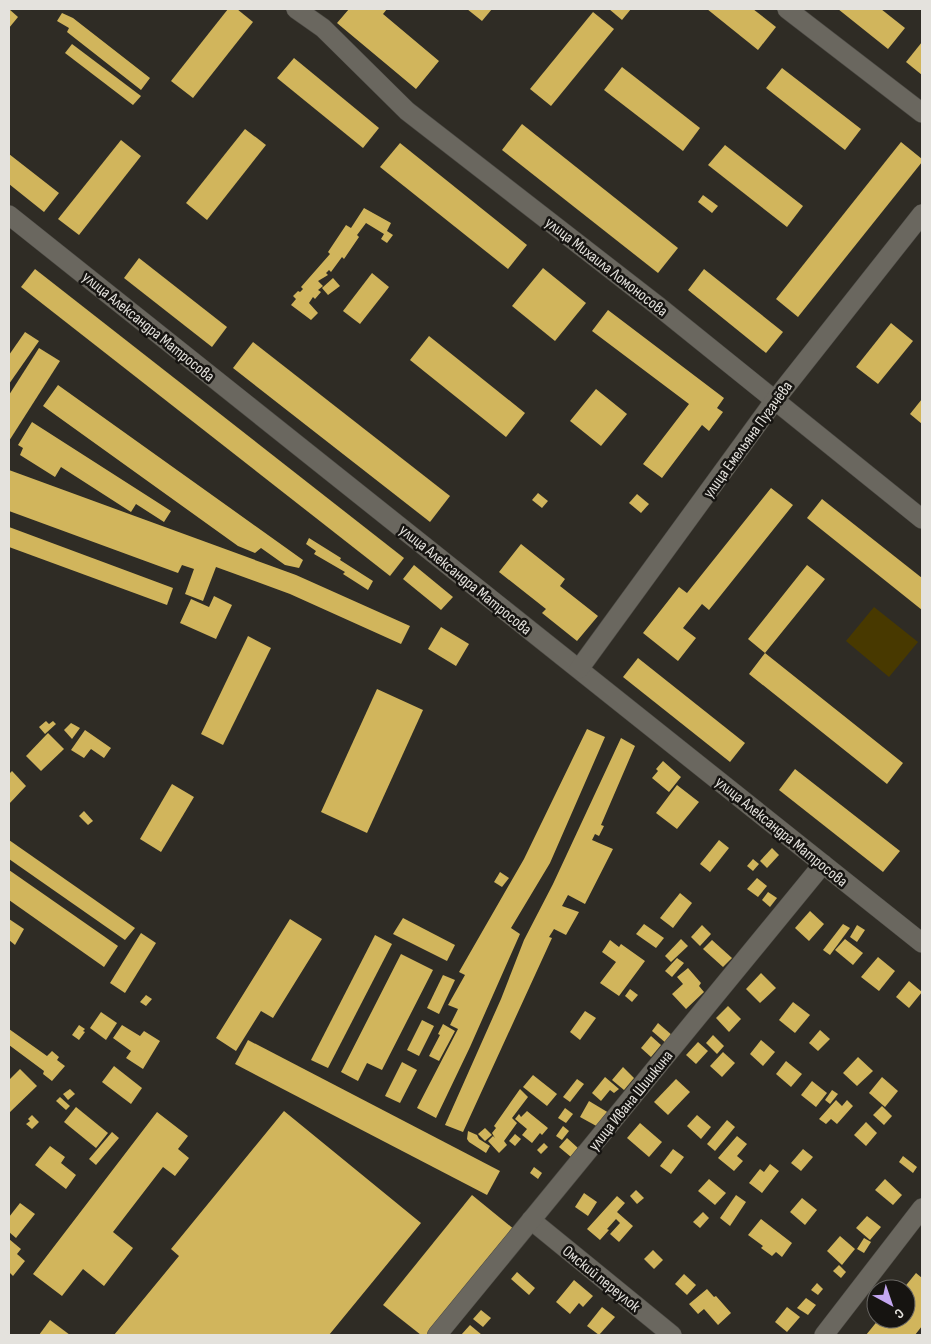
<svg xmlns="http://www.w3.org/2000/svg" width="931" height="1344" font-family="'Sofia Sans Condensed',sans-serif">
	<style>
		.green { fill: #483900 }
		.building { fill: #d1b55c }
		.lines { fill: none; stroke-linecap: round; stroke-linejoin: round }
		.minor-casing { stroke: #4c4a44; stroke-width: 20 }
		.minor { stroke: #6a675f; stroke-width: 19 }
		.labels { text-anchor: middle; stroke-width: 5; stroke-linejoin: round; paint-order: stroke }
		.street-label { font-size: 16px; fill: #e4e2dd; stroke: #161411 }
	</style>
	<rect width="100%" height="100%" fill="#2f2c25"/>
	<!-- green -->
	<polygon class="green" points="874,607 918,642 889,677 846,641"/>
	<!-- building -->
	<g class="building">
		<polygon points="9,9 18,17 9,28"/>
		<polygon points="228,9 237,9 253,22 193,98 171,81"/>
		<polygon points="349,9 387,9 383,14 439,61 416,89 337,23"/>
		<polygon points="467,9 492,9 482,21"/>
		<polygon points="609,9 631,9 622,20"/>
		<polygon points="707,9 753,9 776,27 758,50"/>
		<polygon points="838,9 881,9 905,28 888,49"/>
		<polygon points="593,12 614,29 551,106 530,89"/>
		<polygon points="62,13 73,18 150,78 141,90 67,32 69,28 57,21"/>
		<polygon points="922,42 922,75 906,62"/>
		<polygon points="72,44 141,96 133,105 65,53"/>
		<polygon points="294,58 379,128 363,148 277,78"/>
		<polygon points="622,67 700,128 683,151 604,90"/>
		<polygon points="782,68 861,129 845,150 766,88"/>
		<polygon points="522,124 678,248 658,273 502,150"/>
		<polygon points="245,129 266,145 207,220 186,203"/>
		<polygon points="121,140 141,156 79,235 58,219"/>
		<polygon points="901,142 922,159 922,162 798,317 776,299"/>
		<polygon points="400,143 527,245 508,269 380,167"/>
		<polygon points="725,145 803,206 787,227 708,165"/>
		<polygon points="9,154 59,193 44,212 9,184"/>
		<polygon points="703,195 718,206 712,213 698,202"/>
		<polygon points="364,208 391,223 387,231 393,235 387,243 381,239 384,234 366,223 357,235 359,237 344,259 342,257 331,272 329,270 326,273 328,275 318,281 323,286 318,290 321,292 315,299 313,297 309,303 318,313 311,320 291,305 296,299 293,296 298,291 300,292 303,289 301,287 330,254 328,252 346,225 351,228"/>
		<polygon points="139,258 227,327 212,347 124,278"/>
		<polygon points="543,268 586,303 555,341 512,306"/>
		<polygon points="35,269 404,558 390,576 21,287"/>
		<polygon points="704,269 783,332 766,353 688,290"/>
		<polygon points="372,273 389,287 360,324 343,311"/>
		<polygon points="333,278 340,286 328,295 322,288"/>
		<polygon points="608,310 724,398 717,408 723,412 709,431 702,425 662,478 643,464 689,404 592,331"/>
		<polygon points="891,323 913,341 878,384 856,367"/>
		<polygon points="25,332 39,341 9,384 9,355"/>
		<polygon points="429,336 525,413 506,437 410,360"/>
		<polygon points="253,342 450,496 430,522 233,368"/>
		<polygon points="39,348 60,361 9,441 9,395"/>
		<polygon points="58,385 303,560 299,568 285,565 261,548 255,553 238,546 43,406"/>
		<polygon points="596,389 627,414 601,446 570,421"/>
		<polygon points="922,399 922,424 910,414"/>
		<polygon points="32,422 171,511 164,522 136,504 131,512 61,467 55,477 20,455 23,448 18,445"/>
		<polygon points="9,470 296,575 410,626 401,644 290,594 216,567 203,601 185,594 194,569 182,565 178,573 9,511"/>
		<polygon points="771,488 793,505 709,610 702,604 683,628 696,638 678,661 643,633 679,587 687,593"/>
		<polygon points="538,493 548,501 542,508 532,500"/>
		<polygon points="637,494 649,504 641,513 629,503"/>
		<polygon points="822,499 922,578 922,610 807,518"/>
		<polygon points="9,527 173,588 167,605 9,547"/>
		<polygon points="309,538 341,558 340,560 373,581 368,590 343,574 345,572 314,554 316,551 306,544"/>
		<polygon points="521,544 565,579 560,586 598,616 577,641 542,613 546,609 499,572"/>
		<polygon points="414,565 453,597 441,610 403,579"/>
		<polygon points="807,565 825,579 765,653 903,763 887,784 749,674 765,653 748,639"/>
		<polygon points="214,596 232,605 216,639 180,623 191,599 209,607"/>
		<polygon points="441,627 469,644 456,666 428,649"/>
		<polygon points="248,636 271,648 223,745 201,734"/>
		<polygon points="638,658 745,743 730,762 623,677"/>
		<polygon points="377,689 423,710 367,833 321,812"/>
		<polygon points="46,721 49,724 53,721 56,724 45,734 39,727"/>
		<polygon points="71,723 80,728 72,739 64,730"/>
		<polygon points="587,729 605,737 550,863 511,928 520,934 470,1047 436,1118 417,1108 458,1029 450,1025 458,1009 448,1005 465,975 459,972 524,859"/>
		<polygon points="85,730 111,748 104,758 91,749 84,758 71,750"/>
		<polygon points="48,733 64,749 41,771 26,756"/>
		<polygon points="621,738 635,746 601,825 604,826 599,836 595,834 592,840 613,849 585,904 568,895 562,906 579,912 566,935 554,929 549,937 552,938 463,1132 445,1125 501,999 524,940 553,884"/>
		<polygon points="663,761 681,777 669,792 652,778 658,771 656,769"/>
		<polygon points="795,769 900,851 883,872 779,790"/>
		<polygon points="12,771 26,786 9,804 9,774"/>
		<polygon points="172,784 194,797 161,852 140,839"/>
		<polygon points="677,785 699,802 677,829 656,813"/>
		<polygon points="84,811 93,821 88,825 79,816"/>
		<polygon points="9,840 135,928 125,940 9,859"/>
		<polygon points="719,840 729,848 710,872 700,864"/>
		<polygon points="772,848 779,855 767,868 760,861"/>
		<polygon points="753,859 759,864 753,871 747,866"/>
		<polygon points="9,870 118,946 104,967 9,900"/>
		<polygon points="500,872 509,878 502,887 494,882"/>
		<polygon points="757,878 767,886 758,897 747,889"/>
		<polygon points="768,892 777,898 770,907 762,900"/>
		<polygon points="680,893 692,903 673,928 660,918"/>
		<polygon points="810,911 824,924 809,941 795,928"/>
		<polygon points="403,918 455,945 447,961 393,934"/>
		<polygon points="9,919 24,929 15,945 9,940"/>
		<polygon points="290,919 322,939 273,1018 261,1011 236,1051 216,1038"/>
		<polygon points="644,924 664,938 656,948 636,934"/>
		<polygon points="843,924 850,928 830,955 823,950"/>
		<polygon points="702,925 711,934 700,946 691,937"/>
		<polygon points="857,925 865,930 857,942 850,937"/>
		<polygon points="141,933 156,943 125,993 110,983"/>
		<polygon points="375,935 392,944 328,1068 311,1060"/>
		<polygon points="681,939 688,946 671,962 665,956"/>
		<polygon points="845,939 863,953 853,965 835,950"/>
		<polygon points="610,940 619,947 621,944 645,961 619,996 600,983 616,962 602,952"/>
		<polygon points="712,940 732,958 723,967 703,949"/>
		<polygon points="401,954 433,970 382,1070 367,1063 358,1081 341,1072"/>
		<polygon points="878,957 895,971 879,991 861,977"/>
		<polygon points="677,958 684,963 672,977 665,971"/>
		<polygon points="688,968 701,983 699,986 704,992 686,1009 672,994 683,984 677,977"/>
		<polygon points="761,973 776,988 760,1003 746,989"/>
		<polygon points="443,975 455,980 439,1014 427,1008"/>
		<polygon points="909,981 922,992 909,1008 896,997"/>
		<polygon points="630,989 638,995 632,1002 625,996"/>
		<polygon points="146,995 152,999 146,1006 140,1002"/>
		<polygon points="793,1002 810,1015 795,1033 779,1020"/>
		<polygon points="728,1006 741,1019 729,1032 716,1018"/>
		<polygon points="585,1011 596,1018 580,1040 570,1032"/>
		<polygon points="101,1012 117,1023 106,1040 90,1028"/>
		<polygon points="422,1020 434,1026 419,1056 407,1050"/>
		<polygon points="658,1023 673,1036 667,1044 652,1031"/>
		<polygon points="443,1024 455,1031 439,1061 429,1056 440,1035 438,1034"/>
		<polygon points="79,1025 85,1029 83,1031 85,1032 79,1040 72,1035"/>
		<polygon points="122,1025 140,1036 144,1031 160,1041 143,1069 126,1058 131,1051 113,1038"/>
		<polygon points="9,1029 47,1056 52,1051 59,1057 57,1060 65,1066 52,1081 43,1074 44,1071 9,1045"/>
		<polygon points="820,1030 830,1039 818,1051 809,1043"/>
		<polygon points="713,1035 724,1046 717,1054 706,1043"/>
		<polygon points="651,1036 661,1045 651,1057 641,1048"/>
		<polygon points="248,1040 500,1171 487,1195 235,1064"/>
		<polygon points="761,1040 775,1052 763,1066 750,1054"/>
		<polygon points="698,1042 708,1051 696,1064 686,1055"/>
		<polygon points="723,1052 735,1063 722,1077 710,1066"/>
		<polygon points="858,1057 873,1071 857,1086 843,1073"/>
		<polygon points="786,1061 802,1074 791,1087 776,1074"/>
		<polygon points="402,1062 417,1070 400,1103 385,1096"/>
		<polygon points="114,1066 142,1088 131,1104 102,1082"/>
		<polygon points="623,1067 634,1078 624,1090 612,1080"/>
		<polygon points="20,1069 37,1086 9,1113 9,1080"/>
		<polygon points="533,1075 557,1094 547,1106 523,1087"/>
		<polygon points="605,1077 619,1089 614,1093 610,1090 601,1101 592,1093"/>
		<polygon points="882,1077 898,1091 885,1107 869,1093"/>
		<polygon points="577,1079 584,1084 570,1102 563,1097"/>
		<polygon points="676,1079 690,1092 668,1115 654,1102"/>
		<polygon points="812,1081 827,1093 816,1107 801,1095"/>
		<polygon points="70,1089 75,1094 68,1100 63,1094"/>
		<polygon points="520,1089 528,1097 512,1118 517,1123 504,1141 507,1145 499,1153 488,1141 493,1136 495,1138 492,1133 496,1128 494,1126"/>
		<polygon points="832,1090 838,1094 830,1104 825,1100"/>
		<polygon points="60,1097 70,1106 66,1110 56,1101"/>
		<polygon points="836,1100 842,1106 847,1100 853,1106 837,1124 831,1119 826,1124 819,1119"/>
		<polygon points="589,1101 609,1113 600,1128 580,1117"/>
		<polygon points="882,1106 892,1116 884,1125 873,1115"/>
		<polygon points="76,1107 108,1133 96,1148 64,1122"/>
		<polygon points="565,1108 573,1114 566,1123 558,1118"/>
		<polygon points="284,1111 421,1223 329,1335 114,1335 179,1256 171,1249"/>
		<polygon points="527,1111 548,1128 542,1135 540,1133 532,1143 522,1135 527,1129 515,1119 519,1114 521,1117"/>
		<polygon points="157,1112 188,1136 178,1149 189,1158 175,1176 163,1167 113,1232 133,1248 104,1286 83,1269 62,1296 33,1274"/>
		<polygon points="32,1115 39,1122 32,1129 26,1124 30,1121 28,1119"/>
		<polygon points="697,1115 711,1127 701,1139 687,1126"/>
		<polygon points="727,1120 735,1127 715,1151 707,1144"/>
		<polygon points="866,1122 877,1133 866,1146 854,1135"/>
		<polygon points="640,1123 662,1142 649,1157 627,1138"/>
		<polygon points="563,1126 569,1131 562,1140 556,1136"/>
		<polygon points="485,1128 492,1135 485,1141 478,1134"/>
		<polygon points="468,1131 477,1135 479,1139 490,1146 486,1153 469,1142 467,1139"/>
		<polygon points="112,1132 119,1138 96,1165 89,1159"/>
		<polygon points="515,1134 521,1139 515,1146 509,1141"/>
		<polygon points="737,1136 747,1144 737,1156 743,1161 734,1171 718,1158"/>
		<polygon points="567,1138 578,1148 579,1146 586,1152 577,1162 559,1147"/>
		<polygon points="544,1143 548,1147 541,1154 537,1150"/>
		<polygon points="50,1146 65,1157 61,1163 76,1175 66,1189 35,1165"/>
		<polygon points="673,1149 684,1157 671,1174 660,1166"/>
		<polygon points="803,1149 813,1157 801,1171 791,1163"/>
		<polygon points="903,1156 917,1167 913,1173 899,1162"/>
		<polygon points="770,1164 779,1171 762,1193 749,1183 760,1169 764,1172"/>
		<polygon points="534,1167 542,1173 538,1179 530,1173"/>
		<polygon points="709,1179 726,1193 715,1205 698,1191"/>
		<polygon points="885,1179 902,1195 893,1205 875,1190"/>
		<polygon points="636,1190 644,1198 637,1204 630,1196"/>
		<polygon points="584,1193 597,1202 588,1216 575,1207"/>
		<polygon points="472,1195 515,1230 430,1335 421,1335 383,1305"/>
		<polygon points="736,1195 746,1202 730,1226 720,1218"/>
		<polygon points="617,1196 625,1203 617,1212 633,1226 619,1242 610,1234 620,1223 616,1219 607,1229 609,1230 600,1240 587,1229"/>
		<polygon points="802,1198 817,1210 805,1225 790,1212"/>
		<polygon points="20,1203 35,1214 16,1238 9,1232 9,1217"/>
		<polygon points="703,1212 709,1218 700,1228 693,1222"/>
		<polygon points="867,1216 881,1227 870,1240 856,1228"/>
		<polygon points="761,1219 792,1243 782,1257 776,1252 772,1256 761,1248 763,1246 748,1235"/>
		<polygon points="840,1236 855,1249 842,1265 827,1251"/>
		<polygon points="864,1238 871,1242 864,1253 857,1249"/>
		<polygon points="9,1239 21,1249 17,1254 25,1261 13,1276 9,1272"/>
		<polygon points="653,1250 663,1260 654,1269 644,1259"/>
		<polygon points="839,1265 846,1272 841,1278 833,1271"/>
		<polygon points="517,1272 535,1288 529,1295 511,1279"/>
		<polygon points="916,1273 922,1278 922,1326 915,1335 866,1335 879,1319 906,1319 906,1289 903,1289"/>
		<polygon points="684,1274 696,1285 687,1295 675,1284"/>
		<polygon points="574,1280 593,1296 583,1307 579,1303 570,1314 556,1302"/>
		<polygon points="817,1283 823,1289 818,1295 811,1290"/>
		<polygon points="707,1289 714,1297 716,1296 731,1313 718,1325 704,1309 698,1314 689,1304"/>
		<polygon points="806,1298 816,1305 808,1315 797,1308"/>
		<polygon points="602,1307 615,1317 599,1335 587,1326"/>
		<polygon points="787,1307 800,1317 787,1332 775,1322"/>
		<polygon points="481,1310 491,1318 483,1327 473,1319"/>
		<polygon points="50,1320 70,1335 39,1335"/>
		<polygon points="470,1325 482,1335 461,1335"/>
	</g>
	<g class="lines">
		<!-- minor casing -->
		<g class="minor-casing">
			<g id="minor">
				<polyline points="296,9 323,28 407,111 658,306 922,519"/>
				<polyline points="787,9 922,113"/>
				<polyline points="9,215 922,943"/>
				<polyline points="579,669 775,400 922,214"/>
				<polyline points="531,1220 672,1335"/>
				<polyline points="437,1335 823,864"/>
				<polyline points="824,1335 922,1208"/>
			</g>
		</g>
		<!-- minor -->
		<use href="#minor" class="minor"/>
	</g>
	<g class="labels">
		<!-- street labels -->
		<g class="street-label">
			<text transform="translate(607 266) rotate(38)" y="6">улица Михаила Ломоносова</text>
			<text transform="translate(149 326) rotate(39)" y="6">улица Александра Матросова</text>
			<text transform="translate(747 439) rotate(-54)" y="6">улица Емельяна Пугачёва</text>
			<text transform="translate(466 579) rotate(39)" y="6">улица Александра Матросова</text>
			<text transform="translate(782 831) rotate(39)" y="6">улица Александра Матросова</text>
			<text transform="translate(630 1100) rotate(-51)" y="6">улица Ивана Шишкина</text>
			<text transform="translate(602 1278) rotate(39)" y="6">Омский переулок</text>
		</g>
	</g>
	<!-- border -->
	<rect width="931" height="1344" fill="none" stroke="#e4e2dd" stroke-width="20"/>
	<!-- north arrow -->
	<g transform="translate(891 1304) rotate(140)"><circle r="24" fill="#161411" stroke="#686663"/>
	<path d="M0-4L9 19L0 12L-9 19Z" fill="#c4a7f1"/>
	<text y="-8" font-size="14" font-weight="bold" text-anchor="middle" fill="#e4e2dd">С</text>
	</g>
</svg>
